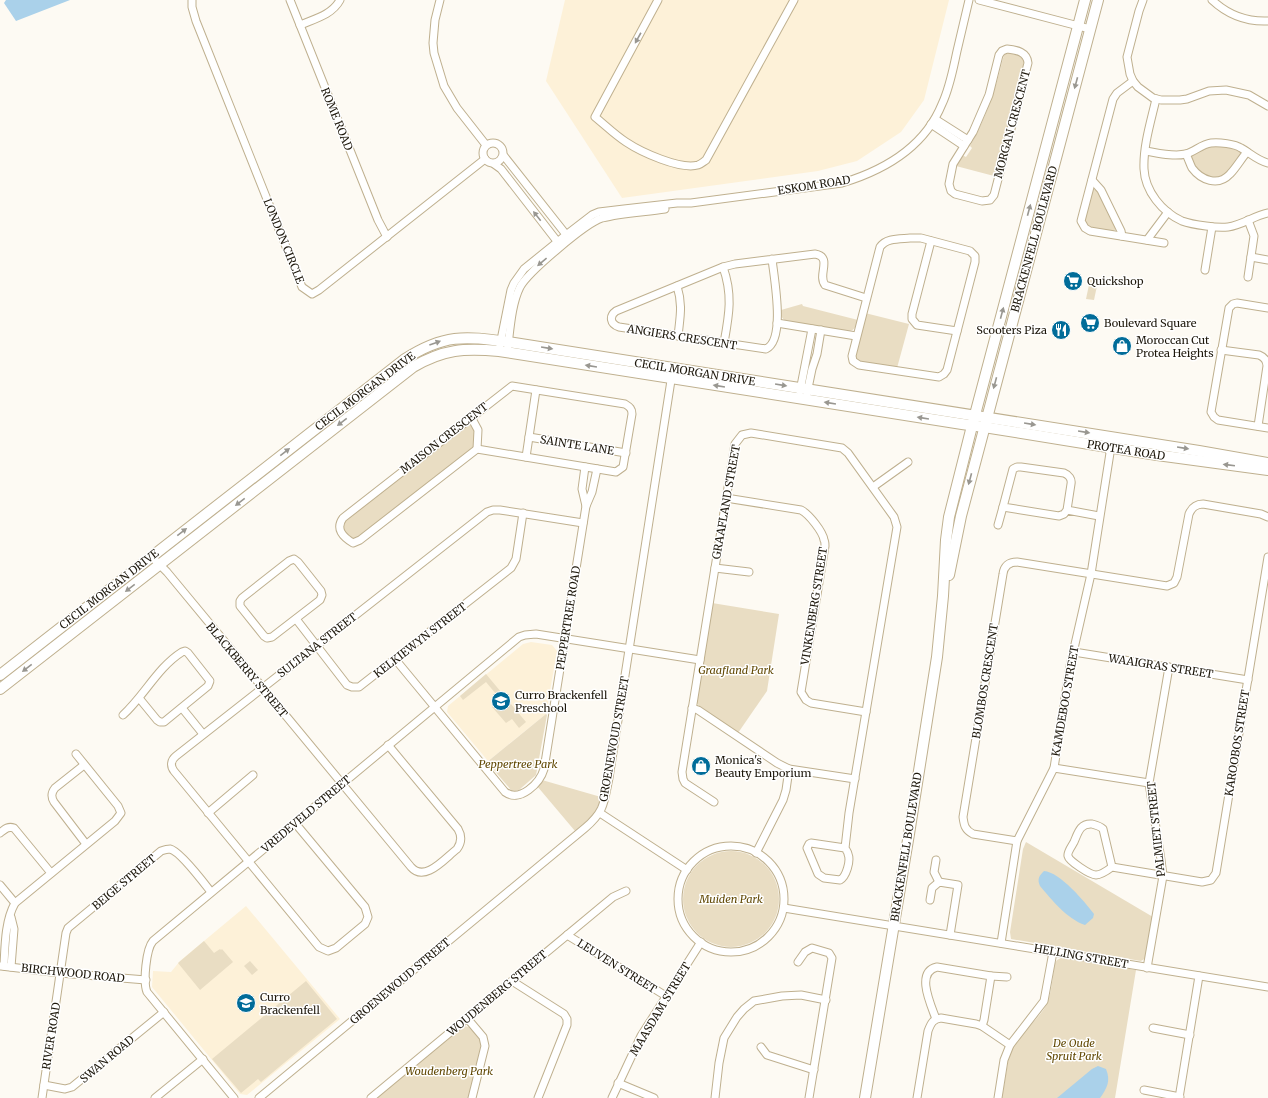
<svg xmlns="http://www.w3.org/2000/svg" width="1268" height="1098" font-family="Merriweather,serif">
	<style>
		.built { fill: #fdf1d8 }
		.green { fill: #e9ddc3 }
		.water { fill: #aad1ea }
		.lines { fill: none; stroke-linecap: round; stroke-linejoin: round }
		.street-casing { stroke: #bfb08f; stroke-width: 9 }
		.secondary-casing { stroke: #bfb08f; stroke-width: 12 }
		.street { stroke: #fff; stroke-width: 7 }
		.secondary { stroke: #fff; stroke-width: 10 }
		.oneway { fill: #999791 }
		.labels { text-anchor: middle; stroke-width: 3; stroke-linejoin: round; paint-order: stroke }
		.street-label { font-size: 11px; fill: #1d170b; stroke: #fff }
		.poi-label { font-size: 11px; fill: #1d170b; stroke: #fff; text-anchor: start }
		.park-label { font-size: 11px; font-style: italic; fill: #614803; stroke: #fff }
	</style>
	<rect width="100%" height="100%" fill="#fdfaf3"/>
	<!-- built -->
	<g class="built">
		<polygon points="565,0 949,0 924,100 901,132 857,161 818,171 622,198 546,81"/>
		<polygon points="531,642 552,645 557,651 546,714 488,761 447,712 448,706 523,644"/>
		<polygon points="246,906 340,1019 247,1095 240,1094 152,987 153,971 171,972 180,961"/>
	</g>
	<!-- green -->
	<g class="green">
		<path d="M1009,53L1021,56L1024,62L994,176L956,166L962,155L966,157L972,148L970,146C986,118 996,88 1003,58L1005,54Z"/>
		<path d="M1208,146C1218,145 1231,146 1240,150V156C1235,164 1230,173 1221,177C1208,183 1190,168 1191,154Z"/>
		<path d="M1095,189L1098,190L1116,228L1114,231C1105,232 1089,231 1084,222L1092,191Z"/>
		<polygon points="1090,280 1098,281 1094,300 1086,299"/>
		<path d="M802,304L803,306L858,320C856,326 855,331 848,331L787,321C781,319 781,315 781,310Z"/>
		<polygon points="865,313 909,324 897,368 858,361 855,357"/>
		<polygon points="468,425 472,425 475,431 473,448 355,540 351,539 343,529 343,522"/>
		<polygon points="712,603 779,614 767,691 738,733 700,707 696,702"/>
		<polygon points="486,674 526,722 519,728 512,719 506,723 492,707 501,700 486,682 463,700 460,696"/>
		<polygon points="546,714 547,715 536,775 519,790 515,791 511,790 487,762"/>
		<path d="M542,780L601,797C597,813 587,821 575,831L537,786Z"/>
		<polygon points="1026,842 1153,917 1146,958 1141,961 1011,939 1010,932 1023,849"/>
		<circle cx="731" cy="899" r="48"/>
		<polygon points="204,941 214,953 220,949 221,950 222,949 233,962 200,990 178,963"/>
		<path d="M1061,958L1136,970L1115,1098H1002L1009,1056C1016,1037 1033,1025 1044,1009C1052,996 1052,978 1055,963L1057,960Z"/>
		<polygon points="250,961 258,970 252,975 244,966"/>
		<polygon points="306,981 337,1019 261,1082 258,1079 241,1093 212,1059"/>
		<polygon points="462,1026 470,1027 480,1039 482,1044 469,1098 375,1098"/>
	</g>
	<!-- water -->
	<g class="water">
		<polygon points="6,0 70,0 16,21 4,3"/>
		<path d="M1044,871C1060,872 1085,902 1094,914L1093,918L1085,925C1067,919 1052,900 1040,886C1037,879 1039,876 1044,871Z"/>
		<path d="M1098,1066L1106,1069C1111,1081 1107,1088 1100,1098H1057L1092,1069Z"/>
	</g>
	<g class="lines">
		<!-- street casing -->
		<g class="street-casing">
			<g id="street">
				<polyline points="192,0 192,7 196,21 302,287 312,294 319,290 485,159"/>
				<polyline points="290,0 378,220 387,237"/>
				<polyline points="440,0 435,20 433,43 434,53 444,86 457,108 486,145"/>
				<path d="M658,0L595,117C605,125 615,135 626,142C641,152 680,170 698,165C701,164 703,162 706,160L794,0"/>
				<polyline points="979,0 1090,29"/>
				<polyline points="1143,0 1139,11 1127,57 1130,74 1133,81 1138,87 1153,98 1161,100 1180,100 1187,99 1209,91 1226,90 1249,95 1268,106"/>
				<path d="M1212,0C1228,15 1246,22 1268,21"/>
				<path d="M300,25C314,19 332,15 340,0"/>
				<path d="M1007,49C1017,50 1027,52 1028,63L994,195L990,200L982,201L955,194L951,191L949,184L953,164L973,132L989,95L999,55L1002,51Z"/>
				<polyline points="1133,81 1117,93 1113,99 1081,221 1085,228 1090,231 1164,243"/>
				<path d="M1156,99C1151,121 1143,146 1144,169C1145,191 1162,212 1182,221C1190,224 1198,225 1206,226C1213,227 1220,228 1228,227C1242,225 1254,216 1268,213"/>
				<polyline points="935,119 968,140"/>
				<polyline points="931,124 964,146"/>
				<circle cx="493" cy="153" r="10"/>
				<path d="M1146,151C1158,153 1173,157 1186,154C1194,152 1202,144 1211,143C1219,142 1235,144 1241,148C1250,153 1258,161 1268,163"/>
				<path d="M1186,154C1188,158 1190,164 1192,168C1201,180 1218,187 1230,174C1236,168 1241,159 1247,152"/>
				<polyline points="504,156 568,237"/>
				<polyline points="494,164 501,169 560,245"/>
				<polyline points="1092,180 1101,190 1121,231 1122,236"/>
				<path d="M910,238H921L970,251L975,256V262L947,370L944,374L939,377L859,365L853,361L852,356L880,247C886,238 899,239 910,238Z"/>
				<polyline points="1147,240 1168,212"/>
				<polyline points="931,241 912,314 912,319 917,325 957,331"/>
				<polyline points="1251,257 1268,260"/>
				<path d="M772,259C774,278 786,340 766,349L619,327C610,324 609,316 616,311L723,267L735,264L815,254C833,257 817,275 825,285L866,298"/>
				<path d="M723,267C733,295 729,315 724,343"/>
				<polyline points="1205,270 1212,227"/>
				<polyline points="1248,277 1254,236 1248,220"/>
				<path d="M677,286C683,305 680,317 678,336"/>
				<polyline points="1268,308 1237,303 1233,304 1229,308 1211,412 1214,417 1218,420 1268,428"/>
				<polyline points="777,323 856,336"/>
				<path d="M500,345L511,290L514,283L524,269L566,235L592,215L599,212L624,209L677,203H691L842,183C885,170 925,146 942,104C950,87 953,69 957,51C961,34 965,17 969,0"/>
				<path d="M1221,350L1259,355C1264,357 1267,360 1267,366L1258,426"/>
				<path d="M507,353C510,332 511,305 520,287C528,272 586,223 602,218C621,213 645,212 665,209"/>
				<path d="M512,386L625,404C630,407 632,409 632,414L623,467L616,472L477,449L360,540L353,543C343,537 335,529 343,518Z"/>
				<polyline points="800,391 812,329"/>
				<polyline points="807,393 812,369 817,354 821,330"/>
				<polyline points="471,417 478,430 477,449"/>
				<polyline points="529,437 626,453"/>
				<polyline points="526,457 536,390"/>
				<polyline points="585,467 582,489 586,506"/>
				<polyline points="873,487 908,462"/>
				<path d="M726,498L801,510C809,514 823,532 824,540C825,541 825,545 825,546L801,692L806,700L811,703L866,712"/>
				<path d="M1067,510L1071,484C1072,479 1069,475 1064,473L1021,467H1017L1013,469L1003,507L1059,516L1064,514L1067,510L1099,516"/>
				<polyline points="998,525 1003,507"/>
				<path d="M151,556L167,572L411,867C425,883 445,858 457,849C462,842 462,836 458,829L388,745"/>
				<polygon points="294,559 298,562 321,591 322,595 320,600 272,637 267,638 264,636 240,606 240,601 242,598 289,561"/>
				<polyline points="715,568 749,572"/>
				<polyline points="296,619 347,685 352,687 359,687 511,568 516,559 523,513"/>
				<polyline points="1074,652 1248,680"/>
				<path d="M395,659L505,792C520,803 540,783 544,769L586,506L592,492L597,469"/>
				<polyline points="182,708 203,734"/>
				<polyline points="692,708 698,710 777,763 789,769 855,779"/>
				<path d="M123,715C144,696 158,667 182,652L185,651L188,653L210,681L208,686L164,722H160L157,720L139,698"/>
				<path d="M84,765L55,788C51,793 51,797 54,802L86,844"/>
				<polyline points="1054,768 1149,783"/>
				<path d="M714,802L685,783L683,779L682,772L735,444L742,435L751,433L842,448L848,453L894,517L897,527L849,813L845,848L811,843L809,844L807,848L818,874L824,878L840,880C846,877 851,861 848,854C848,852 846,850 845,848"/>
				<polyline points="208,813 253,775"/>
				<polyline points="600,813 687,870"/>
				<path d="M295,823L365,907L368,917L365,924L336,948L328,951L319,947L174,771C170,766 171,760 176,756L487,512L493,510H500L583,523"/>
				<path d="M0,833C5,829 8,826 14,828L51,873"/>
				<path d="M1017,841L973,834C965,830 964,825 963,817L1003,574C1004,566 1009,562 1017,562L1167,586L1174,583L1177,577L1189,514C1192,507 1196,504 1203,504L1261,514L1268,517"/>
				<circle cx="731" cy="899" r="53"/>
				<polyline points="756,853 783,800 786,790 789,769"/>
				<polyline points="936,860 934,872 939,882"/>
				<path d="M1112,867L1103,829C1100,826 1096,825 1092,824C1080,823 1078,833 1074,842C1072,846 1067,852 1068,856C1069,861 1090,875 1096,875C1101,875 1108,870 1112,867L1202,882L1211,880L1216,873L1268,557"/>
				<polyline points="0,885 15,903"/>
				<polyline points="930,900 932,888 939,882 958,885 950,935"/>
				<polyline points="784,908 1268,987"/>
				<polyline points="11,917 14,929 11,967"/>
				<polyline points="567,935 666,996"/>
				<polyline points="1001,943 1017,841 1054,768 1070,666 1091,574 1110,453 1107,447 1107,445"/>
				<polyline points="798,962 805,952 812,948 829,953 832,958 809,1098"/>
				<polyline points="1,966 60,973 146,980"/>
				<path d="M4,966C5,945 5,921 15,903L115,821L121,813L118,806L76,754"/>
				<polyline points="1147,968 1163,876 1161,860 1149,783 1169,667"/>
				<polyline points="991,976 1007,977"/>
				<polyline points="512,981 564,1014 567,1019 567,1025 538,1098"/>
				<polyline points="467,1018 483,1037 485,1046 472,1098"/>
				<path d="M936,1019C931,1005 915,972 937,967L991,976L984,1020L982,1026"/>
				<polyline points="1153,1028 1190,1035"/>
				<polyline points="761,1047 767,1055 814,1070"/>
				<polyline points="618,1083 654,1098"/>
				<polyline points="44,1085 65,1089 72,1087 164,1012"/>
				<polyline points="1144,1090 1180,1097"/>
				<path d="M42,1098L66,933L68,928L161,851C164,850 167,849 170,849C180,851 204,883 211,892"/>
				<polyline points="155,1098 203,1059"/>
				<path d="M234,1098L147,992C143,982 146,949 153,941L519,637L525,635L536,634L700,660"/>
				<path d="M259,1098L585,828C605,811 604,802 609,778L672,374"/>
				<polyline points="371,1098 613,897 626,891"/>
				<polyline points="612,1098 641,1036 701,942"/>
				<polyline points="715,1098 719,1063 724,1038 737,1017 744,1009 754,1001 782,996 801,995 826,1000"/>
				<path d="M917,1098L928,1031C931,1023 933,1019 941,1018L976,1024L982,1026L1010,1045"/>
				<polyline points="998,1098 1004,1060 1010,1045 1044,1001 1053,952"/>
				<polyline points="1179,1098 1199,976"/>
			</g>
		</g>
		<!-- secondary casing -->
		<g class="secondary-casing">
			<g id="secondary">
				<polyline points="949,575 961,516 1098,0"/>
				<path d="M0,675L405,359C444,334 464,336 508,342L1199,451L1268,463"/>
				<path d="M0,689L413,367C444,349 464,348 499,351L962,424L984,427L1157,455L1268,470"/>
				<polyline points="865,1098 909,834 937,657 943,596 946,540 949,517 972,426 1085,0"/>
			</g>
		</g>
		<!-- street -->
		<use href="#street" class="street"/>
		<!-- secondary -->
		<use href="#secondary" class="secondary"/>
	</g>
	<!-- one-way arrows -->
	<defs><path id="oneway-solid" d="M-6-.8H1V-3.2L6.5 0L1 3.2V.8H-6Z"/></defs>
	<g class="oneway">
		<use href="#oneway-solid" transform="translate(638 38) rotate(119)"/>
		<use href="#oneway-solid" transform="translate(1076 83) rotate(105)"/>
		<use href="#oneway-solid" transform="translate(1029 210) rotate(-75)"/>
		<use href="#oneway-solid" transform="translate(537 216) rotate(-128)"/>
		<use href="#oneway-solid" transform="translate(542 262) rotate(140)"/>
		<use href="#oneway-solid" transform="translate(1002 313) rotate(-75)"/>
		<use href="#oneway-solid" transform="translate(435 343) rotate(-20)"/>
		<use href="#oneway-solid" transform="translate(547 348) rotate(9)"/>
		<use href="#oneway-solid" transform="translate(591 366) rotate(-171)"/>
		<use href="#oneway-solid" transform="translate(995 383) rotate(105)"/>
		<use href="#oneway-solid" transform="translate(781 385) rotate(9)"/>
		<use href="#oneway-solid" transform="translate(719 386) rotate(-171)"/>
		<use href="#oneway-solid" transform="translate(830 403) rotate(-171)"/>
		<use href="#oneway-solid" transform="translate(923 418) rotate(-171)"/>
		<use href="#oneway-solid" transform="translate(342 422) rotate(142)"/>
		<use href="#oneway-solid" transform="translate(1030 424) rotate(9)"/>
		<use href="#oneway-solid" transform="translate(1084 432) rotate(9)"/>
		<use href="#oneway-solid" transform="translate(1183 448) rotate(9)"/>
		<use href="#oneway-solid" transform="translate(285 452) rotate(-38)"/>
		<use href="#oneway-solid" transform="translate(1229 465) rotate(-173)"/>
		<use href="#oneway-solid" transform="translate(970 479) rotate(105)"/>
		<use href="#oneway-solid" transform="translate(240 502) rotate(142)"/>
		<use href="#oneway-solid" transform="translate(182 532) rotate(-38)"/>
		<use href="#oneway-solid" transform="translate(130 588) rotate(142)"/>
		<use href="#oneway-solid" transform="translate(27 668) rotate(142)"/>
	</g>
	<!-- icons -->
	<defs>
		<g id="supermarket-disc" transform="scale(1)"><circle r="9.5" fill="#016c99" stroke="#fff"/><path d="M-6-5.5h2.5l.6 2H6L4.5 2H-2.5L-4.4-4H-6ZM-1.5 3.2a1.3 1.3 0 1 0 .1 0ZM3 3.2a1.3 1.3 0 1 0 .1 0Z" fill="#fff"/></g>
		<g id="restaurant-disc" transform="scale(1)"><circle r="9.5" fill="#016c99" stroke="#fff"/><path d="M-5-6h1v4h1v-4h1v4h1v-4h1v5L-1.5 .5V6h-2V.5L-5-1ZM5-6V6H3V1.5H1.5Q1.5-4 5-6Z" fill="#fff"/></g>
		<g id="shop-disc" transform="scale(1)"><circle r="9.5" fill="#016c99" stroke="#fff"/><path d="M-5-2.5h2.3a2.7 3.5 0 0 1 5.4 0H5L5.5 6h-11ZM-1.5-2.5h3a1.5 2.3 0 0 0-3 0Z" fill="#fff"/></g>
		<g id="school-disc" transform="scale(1)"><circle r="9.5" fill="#016c99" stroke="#fff"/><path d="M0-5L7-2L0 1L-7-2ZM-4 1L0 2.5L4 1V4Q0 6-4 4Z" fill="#fff"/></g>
	</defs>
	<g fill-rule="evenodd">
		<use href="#supermarket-disc" x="1073" y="281"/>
		<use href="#supermarket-disc" x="1090" y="323"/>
		<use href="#restaurant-disc" x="1061" y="330"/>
		<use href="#shop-disc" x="1122" y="346"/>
		<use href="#school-disc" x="501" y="701"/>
		<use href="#shop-disc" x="701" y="766"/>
		<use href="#school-disc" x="246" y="1003"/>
	</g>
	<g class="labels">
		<!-- street labels -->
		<g class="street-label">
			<text transform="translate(337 119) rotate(68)" y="4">ROME ROAD</text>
			<text transform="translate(1012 124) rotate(-75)" y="4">MORGAN CRESCENT</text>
			<text transform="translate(814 185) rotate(-9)" y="4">ESKOM ROAD</text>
			<text transform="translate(1034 239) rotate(-75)" y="4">BRACKENFELL BOULEVARD</text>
			<text transform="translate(284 241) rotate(68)" y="4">LONDON CIRCLE</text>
			<text transform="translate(682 337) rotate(9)" y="4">ANGIERS CRESCENT</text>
			<text transform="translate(695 372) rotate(9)" y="4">CECIL MORGAN DRIVE</text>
			<text transform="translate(365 391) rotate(-37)" y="4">CECIL MORGAN DRIVE</text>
			<text transform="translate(444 438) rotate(-38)" y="4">MAISON CRESCENT</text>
			<text transform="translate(577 445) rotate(9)" y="4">SAINTE LANE</text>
			<text transform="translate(1126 450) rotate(9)" y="4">PROTEA ROAD</text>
			<text transform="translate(726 502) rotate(-80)" y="4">GRAAFLAND STREET</text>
			<text transform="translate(109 589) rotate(-38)" y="4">CECIL MORGAN DRIVE</text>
			<text transform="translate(814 606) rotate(-81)" y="4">VINKENBERG STREET</text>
			<text transform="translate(568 618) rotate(-81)" y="4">PEPPERTREE ROAD</text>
			<text transform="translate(420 640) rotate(-38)" y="4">KELKIEWYN STREET</text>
			<text transform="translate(317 645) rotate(-38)" y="4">SULTANA STREET</text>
			<text transform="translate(1161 666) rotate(9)" y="4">WAAIGRAS STREET</text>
			<text transform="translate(247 670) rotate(50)" y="4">BLACKBERRY STREET</text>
			<text transform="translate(985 681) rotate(-81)" y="4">BLOMBOS CRESCENT</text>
			<text transform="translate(1065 701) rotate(-80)" y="4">KAMDEBOO STREET</text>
			<text transform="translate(614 739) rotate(-80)" y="4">GROENEWOUD STREET</text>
			<text transform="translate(1237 743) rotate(-81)" y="4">KAROOBOS STREET</text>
			<text transform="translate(306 814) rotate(-40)" y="4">VREDEVELD STREET</text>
			<text transform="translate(1156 829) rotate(-96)" y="4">PALMIET STREET</text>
			<text transform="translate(906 847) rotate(-81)" y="4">BRACKENFELL BOULEVARD</text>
			<text transform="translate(124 882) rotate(-40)" y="4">BEIGE STREET</text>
			<text transform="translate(1081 956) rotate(10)" y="4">HELLING STREET</text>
			<text transform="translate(617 966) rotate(32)" y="4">LEUVEN STREET</text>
			<text transform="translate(73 973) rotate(6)" y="4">BIRCHWOOD ROAD</text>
			<text transform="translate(400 981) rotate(-40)" y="4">GROENEWOUD STREET</text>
			<text transform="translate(497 993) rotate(-40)" y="4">WOUDENBERG STREET</text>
			<text transform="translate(660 1009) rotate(-59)" y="4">MAASDAM STREET</text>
			<text transform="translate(51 1036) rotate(-81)" y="4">RIVER ROAD</text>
			<text transform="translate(107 1059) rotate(-40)" y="4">SWAN ROAD</text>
		</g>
		<!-- poi labels -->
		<g class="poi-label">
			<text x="1087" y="285">Quickshop</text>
			<text x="1104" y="327">Boulevard Square</text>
			<text x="1047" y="334" text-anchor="end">Scooters Piza</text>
			<text x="1136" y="344">Moroccan Cut<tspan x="1136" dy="13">Protea Heights</tspan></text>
			<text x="515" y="699">Curro Brackenfell<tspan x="515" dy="13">Preschool</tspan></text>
			<text x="715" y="764">Monica's<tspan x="715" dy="13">Beauty Emporium</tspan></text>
			<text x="260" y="1001">Curro<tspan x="260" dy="13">Brackenfell</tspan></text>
		</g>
		<!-- park labels -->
		<g class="park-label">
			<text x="736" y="674">Graafland Park</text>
			<text x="518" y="768">Peppertree Park</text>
			<text x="731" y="903">Muiden Park</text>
			<text x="1074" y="1047">De Oude<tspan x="1074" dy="13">Spruit Park</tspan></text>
			<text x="449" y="1075">Woudenberg Park</text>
		</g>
	</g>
</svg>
